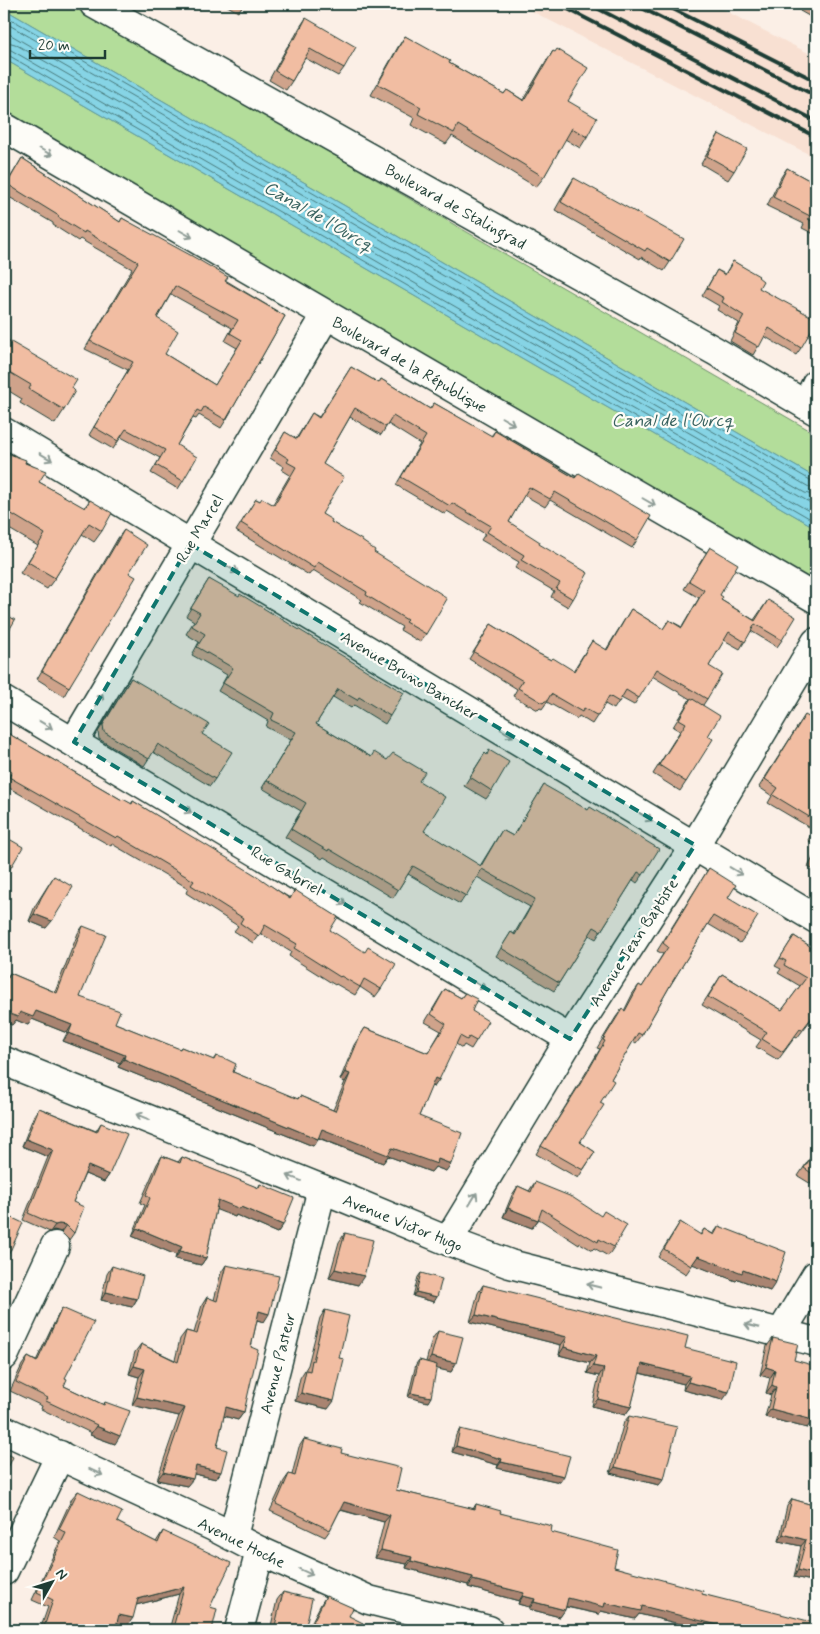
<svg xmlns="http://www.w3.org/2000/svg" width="820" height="1634" font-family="Mynerve,sans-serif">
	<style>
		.built { fill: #f8e0d2 }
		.green { fill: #b3dd9a; stroke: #698d67 }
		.water { fill: #86d4e5; stroke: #5d989e }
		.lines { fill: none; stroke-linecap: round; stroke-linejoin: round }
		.shore { stroke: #48797b; stroke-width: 1 }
		.minor-casing { stroke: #1f3d34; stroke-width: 31 }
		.minor { stroke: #fdfcf7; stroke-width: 28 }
		.rail { stroke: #1f3d34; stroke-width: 4 }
		.wall { fill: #cfa38b; stroke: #1f3d34; fill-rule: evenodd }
		.shaded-wall { fill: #a98471; stroke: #1f3d34 }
		.building { fill: #f1bda2; stroke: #1f3d34; fill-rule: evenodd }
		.oneway { stroke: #8e9c96 }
		.marked { fill: #0f766e; fill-opacity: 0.2; stroke: #0f766e; stroke-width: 4; stroke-dasharray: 10 6; stroke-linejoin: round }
		.labels { text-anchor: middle; stroke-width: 4.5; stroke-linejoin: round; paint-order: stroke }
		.street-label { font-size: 16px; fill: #1f3d34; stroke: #fdfcf7 }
		.water-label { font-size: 18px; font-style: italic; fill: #396360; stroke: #fdfcf7 }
	</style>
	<rect width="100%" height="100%" fill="#fbefe6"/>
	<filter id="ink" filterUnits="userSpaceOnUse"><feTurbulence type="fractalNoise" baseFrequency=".02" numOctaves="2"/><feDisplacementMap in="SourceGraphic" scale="10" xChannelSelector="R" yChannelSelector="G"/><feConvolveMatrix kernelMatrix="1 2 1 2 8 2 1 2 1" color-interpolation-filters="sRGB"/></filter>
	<g filter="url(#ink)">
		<!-- built -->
		<polygon class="built" points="518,4 712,4 816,57 816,158"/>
		<!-- green -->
		<g class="green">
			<polygon points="4,4 73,4 816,434 816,478 4,9"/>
			<polygon points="4,59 816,528 816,588 4,114"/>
		</g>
		<!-- water -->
		<polygon class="water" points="4,9 816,478 816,528 4,59"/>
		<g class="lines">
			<!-- shore -->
			<g class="shore">
				<polyline points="4,15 812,481 816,482"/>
				<polyline points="4,22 809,487 816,488"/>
				<polyline points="4,31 805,493 816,496"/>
				<polyline points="4,41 15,44 816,506"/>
				<polyline points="4,48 11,50 816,515"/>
				<polyline points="4,55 8,55 816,522"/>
			</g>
			<!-- minor casing -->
			<g class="minor-casing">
				<g id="minor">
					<polyline points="94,4 715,351 816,411"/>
					<polyline points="4,127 816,599"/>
					<polyline points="806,405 816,384"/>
					<polyline points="4,432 816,919"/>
					<polyline points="4,701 570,1039"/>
					<polyline points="74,742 326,315"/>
					<polyline points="4,1061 347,1199 448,1241 510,1264 816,1342"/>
					<polyline points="448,1241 570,1039 695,845 816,642"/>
					<polyline points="781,1333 816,1275"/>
					<polyline points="4,1356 55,1246"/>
					<polyline points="4,1430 214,1527 260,1551 369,1600 489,1630"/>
					<polyline points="233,1536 322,1189"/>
					<polyline points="4,1571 60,1455"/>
					<polyline points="239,1630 260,1551"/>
				</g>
			</g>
			<!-- minor -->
			<use href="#minor" class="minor"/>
			<!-- rail -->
			<g class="rail">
				<polyline points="558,4 816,137"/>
				<polyline points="589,4 816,121"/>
				<polyline points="634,4 816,96"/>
				<polyline points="663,4 816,81"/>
			</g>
		</g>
		<!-- wall -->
		<g class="wall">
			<polygon points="224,4 244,4 238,12"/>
			<polygon points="796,4 816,4 816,20 800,11 801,7"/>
			<polygon points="306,18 344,68 338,76 305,58 292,81 286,90 269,80 287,47 294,38 300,27"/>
			<polygon points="405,36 449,63 504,94 507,90 523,100 546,61 553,51 568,101 587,137 580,148 565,139 544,177 536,187 452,136 446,144 411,125 414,118 371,95 398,47"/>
			<polygon points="719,134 734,171 728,180 701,164 713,143"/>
			<path d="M22,158L120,222L122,218L285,316L226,420L221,428L199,415L196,419L193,418L177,445L183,481L178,489L151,473L160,458L121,437L113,449L89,435L128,370L85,349L132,269L80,239L78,241L53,225V223L4,194V188ZM171,294L232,328L225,341L237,348L215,385L165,354L157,318Z"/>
			<polygon points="787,168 816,184 816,235 802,228 804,224 767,206 781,177"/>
			<polygon points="574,178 670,262 664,271 641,257 640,259 555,210 568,187"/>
			<polygon points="733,261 758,277 759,288 801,348 796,355 764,336 753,355 730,341 739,323 717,310 719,306 702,296 717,270 725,274"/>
			<polygon points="4,328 4,338 72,388 64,410 55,424 20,403 22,399 4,388"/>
			<polygon points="351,367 379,383 381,379 430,409 434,403 491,436 495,431 575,478 579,473 637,540 632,548 550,500 545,507 524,495 509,522 539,544 573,599 568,607 551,597 554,591 515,568 519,562 481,540 485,534 447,511 445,514 396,485 420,444 388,424 381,435 350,417 323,464 322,514 331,522 362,541 374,552 426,634 420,642 400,630 402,627 360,602 362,600 313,570 309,575 236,531 256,499 260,501 273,504 290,475 282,470 284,467 270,458 285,432 296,439 312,413 319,417"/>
			<polygon points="4,452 25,463 39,482 84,508 90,500 102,531 94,542 82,534 55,578 47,589 20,573 38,546 4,526"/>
			<polygon points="124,530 129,573 69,687 64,696 37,679 118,538"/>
			<polygon points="710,547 721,600 754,620 768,600 782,640 777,647 751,631 740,649 724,640 709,666 707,699 703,705 708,736 686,782 680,791 653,774 680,731 673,727 690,699 652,676 634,705 621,698 614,709 605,704 592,724 579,716 577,719 547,702 542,709 540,708 538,710 513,696 517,689 469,659 491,624 539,654 573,671 592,641 606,650 631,609 663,629 669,620 682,627 699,598 684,589"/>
			<polygon points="209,579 390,716 385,724 354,705 351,708 333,697 316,724 371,757 387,760 419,781 424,831 480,866 502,830 513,836 544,785 643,875 637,883 633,880 596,939 589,935 554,991 496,956 511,932 514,934 530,907 477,877 460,904 408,874 393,898 324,857 322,859 285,837 301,811 262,788 291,740 266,727 268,721 218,691 227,675 192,655 199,642 186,634 194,621 186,616"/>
			<polygon points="131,678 202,734 215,779 210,786 153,752 144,766 99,739 98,732"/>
			<polygon points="805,715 812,744 812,757 814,761 816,762 816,846 808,840 814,830 768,803 772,796 759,787"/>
			<polygon points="4,731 122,800 131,804 133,801 290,898 295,890 381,989 375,997 360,987 355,995 336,984 335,985 289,956 291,952 260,933 253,943 234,931 238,926 186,893 188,888 112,844 111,846 4,785 6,780 4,778"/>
			<polygon points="485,753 492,791 486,799 464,786"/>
			<polygon points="816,852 816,878 812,875 815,871 808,867"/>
			<polygon points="709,868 728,898 746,935 740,943 708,924 671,984 642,1035 636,1043 633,1041 611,1079 600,1103 580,1142 595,1152 578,1178 536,1154 581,1081 600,1049 597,1048 616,1017 622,1009 624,1011 633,993 639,985 642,987 663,954 657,951"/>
			<polygon points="54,876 46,928 29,921 35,906"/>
			<polygon points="83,926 80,997 115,1023 179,1049 181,1047 213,1060 216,1056 233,1072 297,1099 300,1096 333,1110 345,1082 340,1080 354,1045 365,1028 428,1053 441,1031 425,1022 440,997 445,989 461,998 465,993 472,1011 476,1041 471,1049 464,1045 462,1048 456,1044 434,1087 431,1086 419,1116 446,1171 435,1167 431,1172 388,1156 383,1163 318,1138 313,1146 118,1067 120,1063 63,1041 67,1033 32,1019 28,1025 16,1020 12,1025 4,1022 4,976 7,977 10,973 55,992 78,933"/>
			<polygon points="794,936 816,950 816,1013 797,1038 795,1037 778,1060 756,1047 761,1040 702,1005 722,974 782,1010 800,986 778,973 781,969 775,966"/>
			<polygon points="39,1108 96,1131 101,1123 109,1175 104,1182 85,1174 73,1202 74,1233 69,1240 61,1232 54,1230 50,1232 23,1220 48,1157 22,1146 34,1115"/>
			<polygon points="816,1149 816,1187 798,1176"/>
			<polygon points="162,1156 178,1162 182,1157 258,1188 260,1184 283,1225 277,1233 236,1215 235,1217 216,1209 206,1258 201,1265 175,1259 176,1255 132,1236 145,1205 140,1203 157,1164"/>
			<polygon points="535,1182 614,1247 608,1256 594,1248 592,1250 580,1243 579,1245 539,1219 532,1228 503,1217 512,1195 518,1186 529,1191"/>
			<polygon points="680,1222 700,1235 704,1229 713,1234 719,1226 770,1291 738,1279 736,1281 693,1264 686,1274 658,1257"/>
			<polygon points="345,1233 358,1285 329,1278 339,1242"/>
			<polygon points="226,1265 264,1322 257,1320 251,1347 244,1412 238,1420 224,1416 217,1447 216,1479 194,1474 187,1486 157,1480 179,1416 132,1405 139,1377 129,1374 135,1352 141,1344 175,1360 180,1339 186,1331 194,1333 202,1305 207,1297 214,1300 221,1273"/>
			<polygon points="112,1266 137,1299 132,1307 101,1300 107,1274"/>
			<polygon points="421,1273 434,1302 413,1296 418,1277"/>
			<polygon points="483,1285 685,1348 723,1400 683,1390 684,1384 639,1373 631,1407 625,1415 592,1406 599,1376 587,1373 590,1363 559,1355 561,1345 470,1322 478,1293"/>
			<polygon points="62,1308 65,1378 64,1386 104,1405 105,1402 115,1444 90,1435 91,1433 41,1409 42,1406 10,1391 22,1365 28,1357 36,1361 57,1317"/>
			<polygon points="325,1310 339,1358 328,1409 295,1401 300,1378 308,1365 320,1318"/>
			<polygon points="438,1331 456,1363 451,1372 436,1368 428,1402 408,1397 416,1364 419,1360 426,1362 432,1339"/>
			<polygon points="773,1338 794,1360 816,1407 813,1420 807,1428 765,1417 771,1395 766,1393 770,1378 760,1375 767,1346"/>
			<polygon points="629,1416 659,1485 610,1473 624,1422"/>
			<polygon points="460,1429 560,1482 497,1468 498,1465 452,1452 456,1435"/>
			<polygon points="304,1439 341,1453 396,1490 473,1509 476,1504 551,1532 614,1567 702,1594 816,1630 704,1630 639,1614 635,1619 601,1611 599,1614 566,1607 560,1617 529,1609 529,1607 518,1604 519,1601 468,1587 468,1585 406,1568 407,1564 375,1558 384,1522 340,1510 330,1530 325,1537 270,1511 284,1481 289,1474 292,1475 299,1447"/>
			<polygon points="78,1491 117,1522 156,1542 163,1531 210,1607 212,1630 169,1630 179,1594 136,1605 127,1626 117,1623 115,1630 40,1630 48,1607 32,1600 60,1541 54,1537 72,1498"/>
			<polygon points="792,1499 816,1506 816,1582 794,1577 801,1546 779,1541 787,1506"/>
			<polygon points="283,1592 305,1630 270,1630 277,1600"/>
			<polygon points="326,1596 361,1628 372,1630 310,1630 308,1629 321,1604"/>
		</g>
		<!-- shaded-wall -->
		<g class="shaded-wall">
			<polygon points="34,914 52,921 46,928 29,921"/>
			<polygon points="36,1011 72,1025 67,1033 32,1019 28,1025 16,1020 12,1025 4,1022 4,1012"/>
			<polygon points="69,1033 125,1055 120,1063 63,1041"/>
			<polygon points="124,1059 318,1139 313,1146 118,1067"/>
			<polygon points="345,1072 350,1074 345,1082 340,1080"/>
			<polygon points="435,1078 439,1080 434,1087 429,1085"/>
			<polygon points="322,1129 392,1148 438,1159 451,1164 446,1171 435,1167 431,1172 388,1156 383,1163 317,1137"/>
			<polygon points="26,1139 53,1150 48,1157 22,1146"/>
			<polygon points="88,1166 109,1175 104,1182 83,1173"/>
			<polygon points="218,1200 241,1207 283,1225 277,1233 236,1215 235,1217 212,1208"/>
			<polygon points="508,1208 538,1220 532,1228 503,1217"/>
			<polygon points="59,1224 66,1225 61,1232 54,1230 50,1232 55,1225"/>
			<polygon points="137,1228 182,1247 176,1255 132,1236"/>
			<polygon points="180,1251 206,1258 201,1265 175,1259"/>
			<polygon points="698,1256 743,1270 776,1282 770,1291 738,1279 736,1281 692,1264"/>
			<polygon points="335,1269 364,1276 358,1285 329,1278"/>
			<polygon points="106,1292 137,1299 132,1307 101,1300"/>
			<polygon points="416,1292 437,1297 434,1302 413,1296"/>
			<polygon points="259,1311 269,1314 264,1322 254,1319"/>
			<polygon points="476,1315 567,1337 561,1345 470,1322"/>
			<polygon points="564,1347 596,1356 590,1363 559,1355"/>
			<polygon points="431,1357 456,1363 451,1372 425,1366"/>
			<polygon points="642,1364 690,1376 684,1384 636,1372"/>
			<polygon points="134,1366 145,1369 139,1377 129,1374"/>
			<polygon points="593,1366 604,1368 599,1376 587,1373"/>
			<polygon points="766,1367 775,1370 770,1378 760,1375"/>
			<polygon points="688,1382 729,1392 723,1400 683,1390"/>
			<polygon points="772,1385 776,1387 771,1395 766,1393"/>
			<polygon points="301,1393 334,1401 328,1409 295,1401"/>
			<polygon points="411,1393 431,1397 428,1402 408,1397"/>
			<polygon points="137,1397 185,1408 179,1416 132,1405"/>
			<polygon points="598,1399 631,1407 625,1415 592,1406"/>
			<polygon points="226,1407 244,1412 238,1420 220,1415"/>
			<polygon points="771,1409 813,1420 807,1428 765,1417"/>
			<polygon points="96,1426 120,1436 115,1444 90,1435"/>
			<polygon points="456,1446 502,1459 498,1465 452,1452"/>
			<polygon points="501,1462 564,1476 560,1482 497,1468"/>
			<polygon points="196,1466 221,1472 216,1479 191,1473"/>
			<polygon points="615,1467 664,1479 659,1485 610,1473"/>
			<polygon points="163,1472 193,1479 187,1486 157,1480"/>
			<polygon points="344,1502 390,1515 384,1522 338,1509"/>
			<polygon points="783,1534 806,1540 801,1546 779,1541"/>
			<polygon points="381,1550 412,1557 407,1564 375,1558"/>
			<polygon points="411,1561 473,1577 468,1585 406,1568"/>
			<polygon points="798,1570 816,1575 816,1582 794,1577"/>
			<polygon points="473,1580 524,1593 519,1601 468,1587"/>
			<polygon points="184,1587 179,1594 132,1606 138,1599"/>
			<polygon points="523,1596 535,1599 529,1607 518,1604"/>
			<polygon points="568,1598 605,1603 642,1606 766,1630 704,1630 639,1614 635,1619 601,1611 599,1614 563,1606"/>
			<polygon points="534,1602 565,1610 560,1617 529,1609"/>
			<polygon points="119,1615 133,1618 127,1626 114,1622"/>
		</g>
		<!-- building -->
		<g class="building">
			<polygon points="306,18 356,47 344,68 310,49 292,81 275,71 293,38 295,39"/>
			<polygon points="405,36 450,61 449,63 504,94 507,90 524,101 553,51 555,52 557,49 588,68 568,101 597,118 587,137 572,128 544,177 458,125 454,133 418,114 421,107 378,84"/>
			<polygon points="719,134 747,149 734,171 707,156"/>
			<path d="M22,158L120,222L122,218L192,256L228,277L225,281L285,316L226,420L204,407L201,412L197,410L177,445L197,457L183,481L156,465L165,450L126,429L118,441L94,427L133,362L90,341L138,262L85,231L84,233L58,217L59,216L7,184ZM175,286L238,320L230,333L242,340L215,385L165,354L178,331L157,318Z"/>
			<polygon points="787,168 816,184 816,223 808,219 810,216 773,197"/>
			<polygon points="574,178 684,239 670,262 647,248 645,251 561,202"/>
			<polygon points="733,261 759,276 758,277 763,281 759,288 816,319 816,322 801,348 769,328 759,347 735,333 744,316 722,302 724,298 707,288 717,270 725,275"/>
			<polygon points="4,328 8,331 4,338 77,380 72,388 75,391 64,410 29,389 31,385 4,369"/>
			<polygon points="351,367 379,383 381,379 430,409 434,403 492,436 495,431 575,478 579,473 651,516 637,540 555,492 550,499 529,487 509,522 540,542 539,544 588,573 573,599 556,589 560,583 521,560 524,555 487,532 491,526 452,503 450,506 401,477 426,436 393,416 386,427 355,408 323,464 344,477 322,514 332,520 331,522 362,540 362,541 375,550 374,552 443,595 443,596 447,599 426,634 405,622 407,620 366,595 367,592 318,562 314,568 241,523 256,499 260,501 262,498 274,505 296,467 287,462 289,459 275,450 285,432 297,439 312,413 319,418"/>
			<polygon points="4,452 26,460 25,463 46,471 39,482 85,508 90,500 112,513 102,531 89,523 55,578 28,562 45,534 5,510 4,513"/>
			<polygon points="124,530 147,545 129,573 136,577 69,687 42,671"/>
			<polygon points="710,547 738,564 720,595 723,597 721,600 755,621 768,600 796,617 782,640 755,624 745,642 729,632 709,666 722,674 707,699 657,669 639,698 626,690 619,702 609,696 598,716 584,708 582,712 551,694 547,701 545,701 543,703 518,688 523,681 474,652 491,624 539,654 551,660 553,658 574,671 592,641 607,650 631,609 663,629 669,620 682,628 704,590 689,581"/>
			<polygon points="209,579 239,596 240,594 404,693 390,716 359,697 357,700 338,689 316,724 371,757 374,752 387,760 393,753 425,772 419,781 445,797 424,831 481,866 502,830 513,836 544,785 588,810 590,807 659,849 643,875 638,872 601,931 594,927 559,983 501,948 511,932 515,935 535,899 482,869 466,896 413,866 398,890 329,849 328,851 291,829 306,803 267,780 296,732 271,720 274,713 223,683 233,668 197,647 205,634 192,626 200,613 191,608"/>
			<polygon points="4,613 15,620 4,639"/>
			<polygon points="131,678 209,724 202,734 232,752 215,779 158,744 149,759 104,732 103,725"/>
			<polygon points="691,698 720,716 708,736 713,739 686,782 659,765 686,723 679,719"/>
			<polygon points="805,715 816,721 816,738 812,744 816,747 816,750 812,757 814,761 816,762 816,821 773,795 778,788 765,779"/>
			<polygon points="4,731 122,800 123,799 132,804 133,801 257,876 290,899 295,890 338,917 330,930 365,952 368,947 396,964 381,989 364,979 360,987 341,976 340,977 294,948 297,944 265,925 259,936 240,923 243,918 191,885 194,881 118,836 116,838 9,777 12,772 5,768 7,764 4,762"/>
			<polygon points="489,750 509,762 492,791 470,777 485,753 487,755"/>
			<polygon points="816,828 816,834 813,832"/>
			<polygon points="4,836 23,847 4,879"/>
			<polygon points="816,854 816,860 814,859"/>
			<polygon points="709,868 736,885 728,898 758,916 746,935 713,916 671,984 642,1035 638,1033 611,1079 614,1081 600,1103 604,1105 580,1142 595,1152 583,1170 541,1146 587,1073 605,1041 603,1040 622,1009 625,1011 639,985 642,987 668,947 663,943"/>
			<polygon points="54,876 73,887 52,921 34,914 41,898"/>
			<polygon points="83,926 106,935 80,997 120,1011 115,1023 180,1049 181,1047 214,1060 216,1056 226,1059 236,1064 233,1072 298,1099 300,1096 335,1111 350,1074 345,1072 359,1038 365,1028 428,1053 446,1024 431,1014 445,989 461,998 465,993 477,999 472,1011 488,1021 476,1041 469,1037 467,1040 460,1036 439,1080 435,1078 419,1116 462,1133 451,1164 438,1159 437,1164 392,1148 388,1155 322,1129 318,1139 124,1059 125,1055 69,1033 72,1025 36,1011 33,1017 20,1012 18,1017 4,1012 4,976 8,978 10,973 57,993"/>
			<polygon points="794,936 816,950 816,1012 802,1030 800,1029 783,1052 762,1039 767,1032 708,997 722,974 782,1010 806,978 784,965 786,961 780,958"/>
			<polygon points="39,1108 97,1132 101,1123 127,1134 109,1175 88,1166 73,1202 84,1207 74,1233 66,1225 59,1224 55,1225 28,1213 53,1150 26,1139"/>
			<polygon points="816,1150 816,1176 804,1168"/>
			<polygon points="162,1156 180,1163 182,1157 259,1188 260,1184 294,1198 283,1225 241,1207 240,1209 218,1200 206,1258 180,1251 182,1247 137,1228 150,1198 146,1195"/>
			<polygon points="535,1182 572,1197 601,1216 604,1211 627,1225 614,1247 599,1239 598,1242 586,1235 585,1236 542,1209 538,1220 508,1208 518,1186 531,1192"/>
			<polygon points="4,1214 23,1223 7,1258 4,1257"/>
			<polygon points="680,1222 701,1235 704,1229 714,1235 719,1226 786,1252 776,1282 743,1270 742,1273 698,1256 691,1266 664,1249"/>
			<polygon points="345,1233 373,1240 364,1276 335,1269"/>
			<polygon points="226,1265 279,1276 269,1314 259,1311 251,1347 258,1350 244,1412 226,1407 217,1447 227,1450 221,1472 196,1466 193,1479 163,1472 185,1408 137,1397 145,1369 134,1366 141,1344 178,1362 186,1331 197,1334 207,1297 217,1301"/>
			<polygon points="112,1266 143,1276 137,1299 106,1292"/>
			<polygon points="421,1273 442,1279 437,1297 416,1292"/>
			<polygon points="483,1285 688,1336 685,1348 736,1361 729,1392 688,1382 690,1376 642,1364 631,1407 598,1399 604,1368 593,1366 596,1356 564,1347 567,1337 476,1315"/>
			<polygon points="62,1308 94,1322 65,1378 67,1379 64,1386 104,1405 105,1402 130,1411 120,1436 96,1426 97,1425 46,1401 48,1398 16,1382 28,1357 37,1362"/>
			<polygon points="325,1310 349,1316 339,1358 344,1359 334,1401 301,1393 306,1370 310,1371 312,1360 313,1361"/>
			<polygon points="438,1331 463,1337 456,1363 431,1357"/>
			<polygon points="773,1338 798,1344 794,1360 816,1366 816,1405 813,1420 771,1409 776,1387 772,1385 775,1370 766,1367"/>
			<polygon points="419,1360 437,1365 431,1397 411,1393"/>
			<polygon points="629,1416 677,1427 664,1479 615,1467"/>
			<polygon points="460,1429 570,1456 564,1476 501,1462 502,1459 456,1446"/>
			<polygon points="304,1439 342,1449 341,1453 401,1468 396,1490 475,1509 476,1504 501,1511 500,1513 552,1526 551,1532 618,1550 614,1567 703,1591 702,1594 816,1623 816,1630 766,1630 735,1624 734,1629 642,1606 641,1611 605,1603 604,1607 568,1598 565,1610 534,1602 535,1599 523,1596 524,1593 473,1580 473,1577 411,1561 412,1557 381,1550 390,1515 344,1502 330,1530 276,1504 289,1474 295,1476"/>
			<polygon points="4,1452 13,1457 4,1476"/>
			<polygon points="78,1491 122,1512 117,1522 158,1543 163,1531 231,1563 210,1607 217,1609 212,1630 180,1630 173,1628 184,1587 138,1599 133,1618 119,1615 115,1630 43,1630 53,1600 37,1592 66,1533 59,1529"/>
			<polygon points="792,1499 816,1506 816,1575 798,1570 806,1540 783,1534"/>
			<polygon points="283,1592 312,1599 305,1630 274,1630"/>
			<polygon points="326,1596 353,1608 349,1616 363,1623 361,1628 372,1630 332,1630 313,1622"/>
		</g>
		<!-- one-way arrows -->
		<defs><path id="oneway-shaft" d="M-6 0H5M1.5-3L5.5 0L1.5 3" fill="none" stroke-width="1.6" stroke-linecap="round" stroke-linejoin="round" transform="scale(1.25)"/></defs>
		<g class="oneway">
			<use href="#oneway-shaft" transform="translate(46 152) rotate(30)"/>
			<use href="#oneway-shaft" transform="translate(186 234) rotate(30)"/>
			<use href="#oneway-shaft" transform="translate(508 421) rotate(30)"/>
			<use href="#oneway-shaft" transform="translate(46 457) rotate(31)"/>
			<use href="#oneway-shaft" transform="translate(649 502) rotate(30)"/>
			<use href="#oneway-shaft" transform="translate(232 569) rotate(31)"/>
			<use href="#oneway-shaft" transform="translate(99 700) rotate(-60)"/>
			<use href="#oneway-shaft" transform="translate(46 725) rotate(31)"/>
			<use href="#oneway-shaft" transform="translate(507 733) rotate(31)"/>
			<use href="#oneway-shaft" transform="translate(185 809) rotate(31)"/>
			<use href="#oneway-shaft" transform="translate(646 817) rotate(31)"/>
			<use href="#oneway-shaft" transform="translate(736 871) rotate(31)"/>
			<use href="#oneway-shaft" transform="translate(340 901) rotate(31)"/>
			<use href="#oneway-shaft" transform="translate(479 985) rotate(31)"/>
			<use href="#oneway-shaft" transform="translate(143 1117) rotate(-158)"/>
			<use href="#oneway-shaft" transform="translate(294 1178) rotate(-158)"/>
			<use href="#oneway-shaft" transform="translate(473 1199) rotate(-59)"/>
			<use href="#oneway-shaft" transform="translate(594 1286) rotate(-166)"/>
			<use href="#oneway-shaft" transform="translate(752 1326) rotate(-166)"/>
			<use href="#oneway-shaft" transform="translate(96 1472) rotate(25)"/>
			<use href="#oneway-shaft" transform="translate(306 1572) rotate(24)"/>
		</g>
	</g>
	<!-- marked area -->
	<path class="marked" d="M190,544L695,845L570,1039L74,742Z"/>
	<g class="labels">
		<!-- street labels -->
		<g class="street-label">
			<text transform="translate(456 206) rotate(29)" y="6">Boulevard de Stalingrad</text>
			<text transform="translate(410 364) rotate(30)" y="6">Boulevard de la République</text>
			<text transform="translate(199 528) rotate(-59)" y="6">Rue Marcel</text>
			<text transform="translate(410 675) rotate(31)" y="6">Avenue Bruno Bancher</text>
			<text transform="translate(287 870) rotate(31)" y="6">Rue Gabriel</text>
			<text transform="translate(633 942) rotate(-57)" y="6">Avenue Jean Baptiste</text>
			<text transform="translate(403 1222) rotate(22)" y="6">Avenue Victor Hugo</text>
			<text transform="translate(277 1363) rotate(-76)" y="6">Avenue Pasteur</text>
			<text transform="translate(242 1542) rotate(26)" y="6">Avenue Hoche</text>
		</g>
		<!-- water labels -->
		<g class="water-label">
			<text transform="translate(319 216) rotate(30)" y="6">Canal de l'Ourcq</text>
			<text x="673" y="426">Canal de l'Ourcq</text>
		</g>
	</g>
	<!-- margin -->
	<rect width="820" height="1634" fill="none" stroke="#fdfcf7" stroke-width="20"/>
	<rect x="10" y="10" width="800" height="1614" fill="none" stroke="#1f3d34" stroke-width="2" filter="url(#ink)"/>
	<!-- north arrow -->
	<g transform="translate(52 1582) rotate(51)" stroke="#fdfcf7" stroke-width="4" paint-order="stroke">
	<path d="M0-4L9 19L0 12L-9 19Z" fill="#1f3d34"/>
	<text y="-8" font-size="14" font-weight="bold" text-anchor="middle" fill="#1f3d34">N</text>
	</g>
	<!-- scale -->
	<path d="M30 50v8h75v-8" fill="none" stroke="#1f3d34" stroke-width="2.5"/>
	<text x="38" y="50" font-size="15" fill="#1f3d34" stroke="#fdfcf7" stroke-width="4" paint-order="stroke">20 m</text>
</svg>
